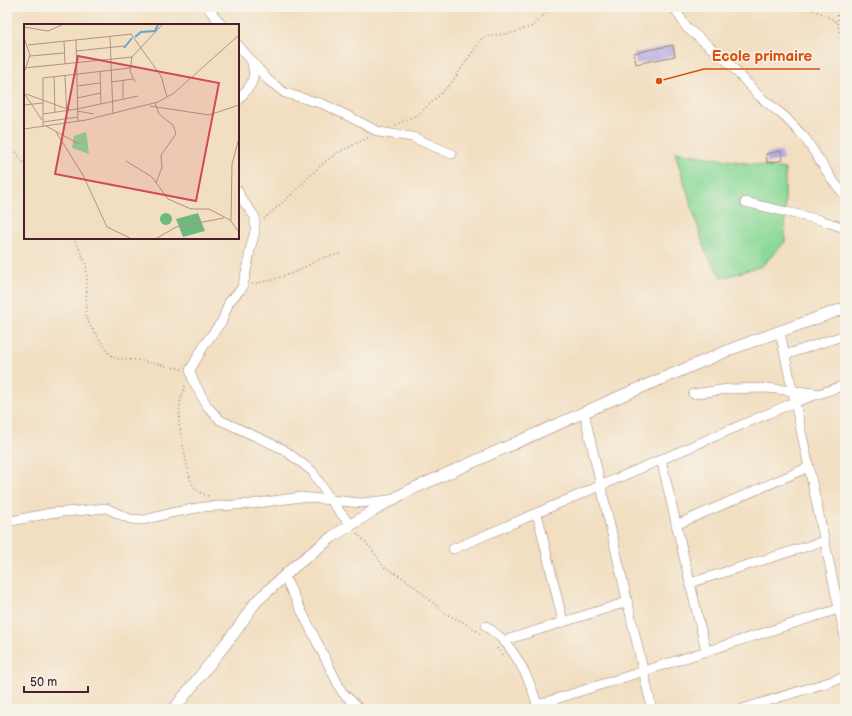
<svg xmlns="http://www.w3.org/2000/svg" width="852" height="716" font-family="'Balsamiq Sans',sans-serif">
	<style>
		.green { fill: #8ad998; stroke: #6a7c62 }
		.building { fill: #b4a7e1 }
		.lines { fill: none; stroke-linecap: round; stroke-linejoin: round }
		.minor-casing { stroke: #9e7f76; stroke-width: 10 }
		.tertiary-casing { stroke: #9e7f76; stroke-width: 12 }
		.path { stroke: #9e7f76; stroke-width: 1.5; stroke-dasharray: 1 3; stroke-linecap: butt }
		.minor { stroke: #fff; stroke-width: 9 }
		.tertiary { stroke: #fff; stroke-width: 11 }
		.inset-river { fill: none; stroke: #5fa5d5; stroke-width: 2 }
		.inset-road { fill: none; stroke: #af9286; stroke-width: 1 }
		.view { fill: #d1495b; fill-opacity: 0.15; stroke: #d1495b; stroke-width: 2 }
		.inset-edge { fill: none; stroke: #4a1f2b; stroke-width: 2 }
		.leader { fill: none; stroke: #d8530f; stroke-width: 1.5 }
		.callout-dot { fill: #d8530f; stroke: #f7f3e8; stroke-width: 1.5 }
		.callout-label { font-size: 15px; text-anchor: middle; font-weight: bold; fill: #d8530f; stroke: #f7f3e8; stroke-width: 3; stroke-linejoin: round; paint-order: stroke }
	</style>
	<rect width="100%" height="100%" fill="#f7f3e8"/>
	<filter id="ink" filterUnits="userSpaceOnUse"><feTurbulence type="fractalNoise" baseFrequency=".025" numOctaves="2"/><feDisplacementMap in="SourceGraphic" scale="8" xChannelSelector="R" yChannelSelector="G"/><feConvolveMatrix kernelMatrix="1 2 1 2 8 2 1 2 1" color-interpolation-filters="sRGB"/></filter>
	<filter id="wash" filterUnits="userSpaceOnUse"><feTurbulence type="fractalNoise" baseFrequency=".012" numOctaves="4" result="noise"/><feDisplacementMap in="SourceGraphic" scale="16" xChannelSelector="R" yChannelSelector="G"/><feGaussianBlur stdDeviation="0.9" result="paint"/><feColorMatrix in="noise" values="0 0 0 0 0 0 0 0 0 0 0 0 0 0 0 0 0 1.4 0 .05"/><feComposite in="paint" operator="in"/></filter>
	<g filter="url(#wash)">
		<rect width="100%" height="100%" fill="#f2dfc2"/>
		<!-- green -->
		<polygon class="green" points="675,152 785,169 785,242 762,266 722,278 706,253"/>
		<g id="blocks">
			<!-- building -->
			<g class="building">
				<polygon points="673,45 675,56 636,64 634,53"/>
				<polygon points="781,151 783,160 767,163 766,154"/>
			</g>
		</g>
	</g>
	<g filter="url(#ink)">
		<use href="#blocks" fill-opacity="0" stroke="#9e7f76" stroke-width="1"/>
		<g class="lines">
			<!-- minor casing -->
			<g class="minor-casing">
				<g id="minor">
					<polyline points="207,7 222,25"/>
					<polyline points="674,7 686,27 727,61 759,96 785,117 805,138 833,181 845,195"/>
					<polyline points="238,45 268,80 285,93 323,104 348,116 379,132 412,137 452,154"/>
					<path d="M238,101C240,97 243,94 246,91C255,81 254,75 252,62"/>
					<polyline points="238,191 241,198 255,217 255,231 251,246 245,277 242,288 229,302 222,321 205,344 190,370 193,380 207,406 220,420 283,449 312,471 330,499 350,525"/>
					<polyline points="745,202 820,220 845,228"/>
					<polyline points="780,332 845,637"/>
					<polyline points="785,355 845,335"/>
					<polyline points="693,394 728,389 766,388 815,393"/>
					<polyline points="584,412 652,709"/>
					<polyline points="661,459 706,651"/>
					<polyline points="537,513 563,622"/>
					<polyline points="7,522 50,513 77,511 106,508 130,519 144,520 171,513 203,507 251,504 301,497 361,503 389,500"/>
					<polyline points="676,525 809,467"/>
					<polyline points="453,549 795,402 845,385"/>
					<polyline points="284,576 342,692 360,709"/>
					<polyline points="690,583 824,541"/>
					<path d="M486,626C492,631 498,635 503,640C519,657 533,686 538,709"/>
					<polyline points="503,641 627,602"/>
					<polyline points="537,705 845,607"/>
					<polyline points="742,709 845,677"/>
				</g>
			</g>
			<!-- tertiary casing -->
			<g class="tertiary-casing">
				<polyline id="tertiary" points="174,709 238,628 252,607 258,600 295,566 332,537 379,507 408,491 614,399 734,348 845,308"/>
			</g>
			<!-- path -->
			<g class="path">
				<polyline points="806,7 825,15 838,23"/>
				<path d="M838,7C837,22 839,37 845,51"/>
				<polyline points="395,125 419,114 450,85 483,37 512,33 533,26 550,8 553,7"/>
				<polyline points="7,144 16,152 25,165"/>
				<polyline points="264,219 292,194 320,166 335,154 369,137"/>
				<polyline points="73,238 77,244 86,264 87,274 86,316 89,324 109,353 116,359 137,360 182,369"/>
				<polyline points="252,284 272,280 296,272 322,258 341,254"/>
				<polyline points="185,386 180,402 179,425 189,475 193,486 201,493 211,497"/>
				<polyline points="357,533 370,547 384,567 407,580 446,614 461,621 480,633"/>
				<polyline points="497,648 503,655"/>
			</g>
			<!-- minor -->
			<use href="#minor" class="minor"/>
			<!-- tertiary -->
			<use href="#tertiary" class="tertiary"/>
		</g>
	</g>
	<!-- overview -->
	<g transform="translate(24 24)">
		<rect width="215" height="215" fill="#f2dfc2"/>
		<path d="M62,108L63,113L65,130L48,124L50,112Z" fill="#8ad998"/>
		<path d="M174,189L181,207L159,213L152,195ZM136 195a6 6 0 1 1 12 0a6 6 0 1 1-12 0Z" fill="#6fb980"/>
		<path class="inset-river" d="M111,13L117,8L131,7L134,1M100,24L108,14"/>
		<path class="inset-road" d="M0,3L24,7L38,1M107,10L137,52L143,73M86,12L89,90M0,14L6,31L0,49M52,16L54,98M40,17L41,40M4,21L108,10M52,27L100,22M6,32L40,29M0,44L108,33M76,47L77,80M41,51L43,95M30,52L31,88M99,57V75M87,58L109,55M111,58L106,47L108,33L138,1M53,62L76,59M0,69L18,96M2,70L46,86M53,74L77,69M131,79L135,90L149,101L152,110L137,131L138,143L132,159M0,81L19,79M126,82L185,91L215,81M53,87L70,90M19,90L53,85L114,72M19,98L54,93M22,102L55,120M19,103V54L106,44M0,105L62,96L134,78L150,69L215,11M32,108L59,151L83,203L106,214M102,137L128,153L144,175L167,185H185L206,196L215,208M207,197L208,140L215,114M133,214L152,203L200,194"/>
		<path class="view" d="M54,32L195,59L172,177L31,150Z"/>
		<rect width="215" height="215" class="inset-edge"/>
	</g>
	<!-- callouts -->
	<path class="leader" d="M659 81L704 69H820"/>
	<circle class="callout-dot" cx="659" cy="81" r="4"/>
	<g class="callout-label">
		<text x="762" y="61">Ecole primaire</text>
	</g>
	<!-- margin -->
	<rect width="852" height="716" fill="none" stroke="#f7f3e8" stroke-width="24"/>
	<!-- scale -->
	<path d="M24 686v6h64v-6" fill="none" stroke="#4a1f2b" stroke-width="2"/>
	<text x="30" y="686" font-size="12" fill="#4a1f2b" stroke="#f7f3e8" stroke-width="3" paint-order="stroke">50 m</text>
</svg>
